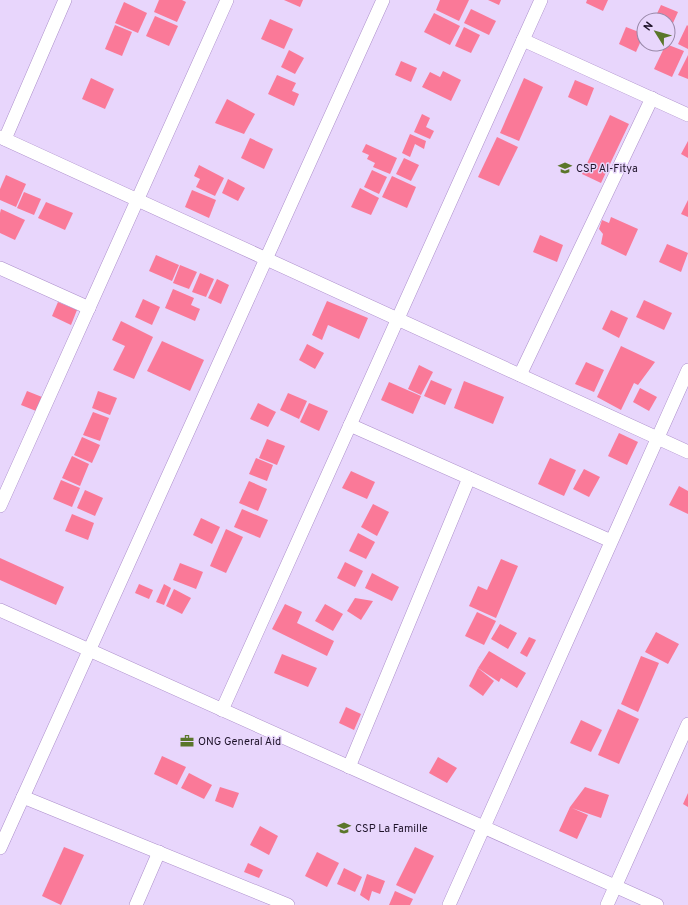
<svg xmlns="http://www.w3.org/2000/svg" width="688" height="905" font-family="Overpass,sans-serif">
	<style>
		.building { fill: #fa7998 }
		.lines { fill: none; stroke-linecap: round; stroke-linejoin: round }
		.street-casing { stroke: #ac8ecb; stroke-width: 14 }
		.street { stroke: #fff; stroke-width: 13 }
		.labels { text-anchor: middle; stroke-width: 3; stroke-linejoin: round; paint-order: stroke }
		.poi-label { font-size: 11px; fill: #1f142a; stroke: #e8d6fc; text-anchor: start }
	</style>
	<rect width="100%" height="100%" fill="#e8d6fc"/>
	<!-- building -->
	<g class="building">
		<polygon points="159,0 182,0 186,2 177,22 154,12"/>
		<polygon points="284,0 303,0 300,7"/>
		<polygon points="440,0 469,0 459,21 436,10"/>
		<polygon points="488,0 501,0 499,5"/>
		<polygon points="587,0 608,0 603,11 586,3"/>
		<polygon points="124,2 147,13 138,33 115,23"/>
		<polygon points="661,5 678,12 668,34 668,20 654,20"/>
		<polygon points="471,9 496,21 489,35 464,23"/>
		<polygon points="434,13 460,26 450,45 424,32"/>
		<polygon points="155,16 178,26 169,46 146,36"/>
		<polygon points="270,19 293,29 284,49 261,39"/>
		<polygon points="115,25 132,32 122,56 105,49"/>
		<polygon points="687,25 688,26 688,49 678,44"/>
		<polygon points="464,27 480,35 471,53 455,46"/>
		<polygon points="626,27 644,34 636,52 619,44"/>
		<polygon points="666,44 684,51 672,77 654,69"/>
		<polygon points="289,50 304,58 295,74 281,67"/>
		<polygon points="688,55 688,79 678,75"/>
		<polygon points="401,61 417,68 411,82 395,75"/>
		<polygon points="443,71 461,80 451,101 422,87 430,72 440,77"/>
		<polygon points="277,75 296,83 292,91 299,94 294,106 268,94"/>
		<polygon points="91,78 114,89 105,109 82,99"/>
		<polygon points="524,78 543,87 519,141 500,133"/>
		<polygon points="575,80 594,88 587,106 568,97"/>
		<polygon points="227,99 255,114 244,134 215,123"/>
		<polygon points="422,114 430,118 426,127 434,131 430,139 414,132"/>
		<polygon points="610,115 629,124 601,183 582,174"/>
		<polygon points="410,134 426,141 424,149 415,144 410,157 402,153"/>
		<polygon points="497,137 518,147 499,186 478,177"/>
		<polygon points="250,138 273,149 264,169 241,158"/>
		<polygon points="688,141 688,158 681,154"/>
		<polygon points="366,144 397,158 390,174 373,167 375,163 367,159 369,155 362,152"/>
		<polygon points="404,158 419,165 411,181 396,174"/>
		<polygon points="199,165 224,178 215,196 196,187 200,179 194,176"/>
		<polygon points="372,170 387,177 379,194 364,187"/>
		<polygon points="6,175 26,184 16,207 0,200 0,189"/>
		<polygon points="392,176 416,187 407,208 382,197"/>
		<polygon points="228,179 245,188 238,201 222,193"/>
		<polygon points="360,188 379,198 371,215 351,207"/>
		<polygon points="192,190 216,200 209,218 185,207"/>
		<polygon points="24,192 41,199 34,215 17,208"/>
		<polygon points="688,200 688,217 681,214"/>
		<polygon points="46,202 73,213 65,230 38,218"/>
		<polygon points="1,209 25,220 15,240 0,233 0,213"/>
		<polygon points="611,217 638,229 626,256 601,244 603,234 599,229 602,220 609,223"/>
		<polygon points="540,235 563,245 557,262 533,252"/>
		<polygon points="667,244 688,253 681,272 659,262"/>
		<polygon points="156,255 179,265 172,281 149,271"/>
		<polygon points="180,265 197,272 189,289 173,283"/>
		<polygon points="200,273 214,279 206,297 192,292"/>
		<polygon points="217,279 229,285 221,304 208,298"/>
		<polygon points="173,289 194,298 191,305 200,309 195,321 165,308"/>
		<polygon points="143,299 160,307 152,325 135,317"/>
		<polygon points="644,300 672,313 664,330 636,317"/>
		<polygon points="327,301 368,318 359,339 328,325 322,340 312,335"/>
		<polygon points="58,302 77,310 71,325 52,316"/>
		<polygon points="611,310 628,318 619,338 602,329"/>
		<polygon points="121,321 153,337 134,379 113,370 125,346 112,340"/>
		<polygon points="162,341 204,360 190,391 147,371"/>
		<polygon points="307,344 324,353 315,369 299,360"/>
		<polygon points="621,346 655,362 638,385 634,383 621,410 597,397"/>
		<polygon points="586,362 604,370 594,392 575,384"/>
		<polygon points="419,365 433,372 421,395 408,389"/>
		<polygon points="431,380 452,389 445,405 424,396"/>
		<polygon points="464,381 504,397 493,424 454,408"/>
		<polygon points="389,382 421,396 413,414 381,400"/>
		<polygon points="640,388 657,397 649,411 633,402"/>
		<polygon points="27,391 42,397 36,411 21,405"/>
		<polygon points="98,391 117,398 110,415 92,408"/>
		<polygon points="288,393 307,401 299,419 280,410"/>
		<polygon points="258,403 276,412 268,427 250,419"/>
		<polygon points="309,403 328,411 319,431 300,422"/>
		<polygon points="93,412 109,418 100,441 83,435"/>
		<polygon points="619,433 638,442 627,465 608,456"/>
		<polygon points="82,437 100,445 92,463 74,455"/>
		<polygon points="267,439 285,446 277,465 259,458"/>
		<polygon points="72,456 89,464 80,486 62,478"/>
		<polygon points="256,458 273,465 267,481 249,474"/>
		<polygon points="550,458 576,470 564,496 538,484"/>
		<polygon points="584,469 600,477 589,497 573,489"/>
		<polygon points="351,471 375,482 367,499 342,488"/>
		<polygon points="61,480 80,488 72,507 53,499"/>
		<polygon points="249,481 267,489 258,511 239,503"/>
		<polygon points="679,486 688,491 688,514 669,505"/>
		<polygon points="85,490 103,498 95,516 77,508"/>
		<polygon points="373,504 389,512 377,536 361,527"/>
		<polygon points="242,509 268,520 260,538 234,527"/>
		<polygon points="72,514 94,523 88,540 65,531"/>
		<polygon points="201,518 220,527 212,544 193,535"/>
		<polygon points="226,529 243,537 226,573 210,566"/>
		<polygon points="358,533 375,542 366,559 349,551"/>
		<polygon points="0,558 64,587 56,605 0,580"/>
		<polygon points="501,559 518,566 496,618 469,606 478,586 487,590"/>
		<polygon points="345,562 363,571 355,587 337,578"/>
		<polygon points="180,563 203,572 196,589 173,580"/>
		<polygon points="372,573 399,587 392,601 365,588"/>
		<polygon points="139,584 153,590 149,599 135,593"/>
		<polygon points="164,584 171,588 164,605 156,602"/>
		<polygon points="174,589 191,598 182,614 166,606"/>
		<polygon points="355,598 373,601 361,620 347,611"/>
		<polygon points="285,604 302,612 297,623 334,641 327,656 272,629"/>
		<polygon points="325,604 343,614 333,631 315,621"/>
		<polygon points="477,612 496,621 484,645 465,636"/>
		<polygon points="500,624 517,633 508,649 491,639"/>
		<polygon points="656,632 679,644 668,664 645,652"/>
		<polygon points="529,637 536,640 527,657 520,653"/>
		<polygon points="489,651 526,673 517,688 501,678 499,682 478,668"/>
		<polygon points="282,654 317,668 308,687 274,673"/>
		<polygon points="641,656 659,663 638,712 621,704"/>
		<polygon points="478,668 494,681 483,696 469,686"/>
		<polygon points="346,707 361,714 354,730 339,723"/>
		<polygon points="618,709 639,719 619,764 598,755"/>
		<polygon points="581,720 602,730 591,752 570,743"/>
		<polygon points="162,756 186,767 177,785 154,774"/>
		<polygon points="438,757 457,768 447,783 429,773"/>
		<polygon points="189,773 212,785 204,799 181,788"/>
		<polygon points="220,787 239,793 233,808 215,801"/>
		<polygon points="585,787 609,795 601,818 572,808 588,815 577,839 559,831 570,807"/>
		<polygon points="688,793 688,807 683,804"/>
		<polygon points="260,826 278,836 269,855 250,845"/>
		<polygon points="64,847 84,855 61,905 42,896"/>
		<polygon points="415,847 434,856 415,894 396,885"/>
		<polygon points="317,852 339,863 327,887 305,876"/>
		<polygon points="248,863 263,870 259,878 244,872"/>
		<polygon points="344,868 362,877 355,892 337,884"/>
		<polygon points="367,874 385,881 380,894 372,891 369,901 360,895"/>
		<polygon points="395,891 413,899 410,905 389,905"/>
	</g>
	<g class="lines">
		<!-- street casing -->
		<g class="street-casing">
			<g id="street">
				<polyline points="523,40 688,115"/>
				<polyline points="0,137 688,452"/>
				<polyline points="5,139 65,0"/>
				<polyline points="0,268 89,308"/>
				<polyline points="520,375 652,98"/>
				<polyline points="350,425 611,541"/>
				<polyline points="0,506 227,0"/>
				<polyline points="0,610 657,905"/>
				<polyline points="222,710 541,0"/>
				<polyline points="349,767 469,478"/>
				<polyline points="23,797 288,905"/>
				<polyline points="0,848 383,0"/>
				<polyline points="136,905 159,852"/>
				<polyline points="449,905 688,370"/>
				<polyline points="607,905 688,724"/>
			</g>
		</g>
		<!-- street -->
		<use href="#street" class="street"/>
	</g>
	<!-- icons -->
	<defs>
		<g id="school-bare" transform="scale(1.08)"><path d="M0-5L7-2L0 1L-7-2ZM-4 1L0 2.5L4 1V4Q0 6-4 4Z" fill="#5a762a" stroke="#e8d6fc" stroke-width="2.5" paint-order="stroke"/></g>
		<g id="office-bare" transform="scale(1.08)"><path d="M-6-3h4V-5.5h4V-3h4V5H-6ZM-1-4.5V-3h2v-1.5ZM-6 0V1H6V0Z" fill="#5a762a" stroke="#e8d6fc" stroke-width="2.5" paint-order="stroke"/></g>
	</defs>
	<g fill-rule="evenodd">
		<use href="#school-bare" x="565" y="168"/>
		<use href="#office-bare" x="187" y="741"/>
		<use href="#school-bare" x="344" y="828"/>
	</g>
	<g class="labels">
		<!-- poi labels -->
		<g class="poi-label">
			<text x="576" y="172">CSP Al-Fitya</text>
			<text x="198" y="745">ONG General Aid</text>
			<text x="355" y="832">CSP La Famille</text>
		</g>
	</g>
	<!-- north arrow -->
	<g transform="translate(656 32) rotate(307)"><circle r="19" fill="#e8d6fc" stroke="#9888a8"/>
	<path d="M0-3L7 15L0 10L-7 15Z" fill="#5a762a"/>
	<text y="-6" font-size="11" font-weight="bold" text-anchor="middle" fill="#1f142a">N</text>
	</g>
</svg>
